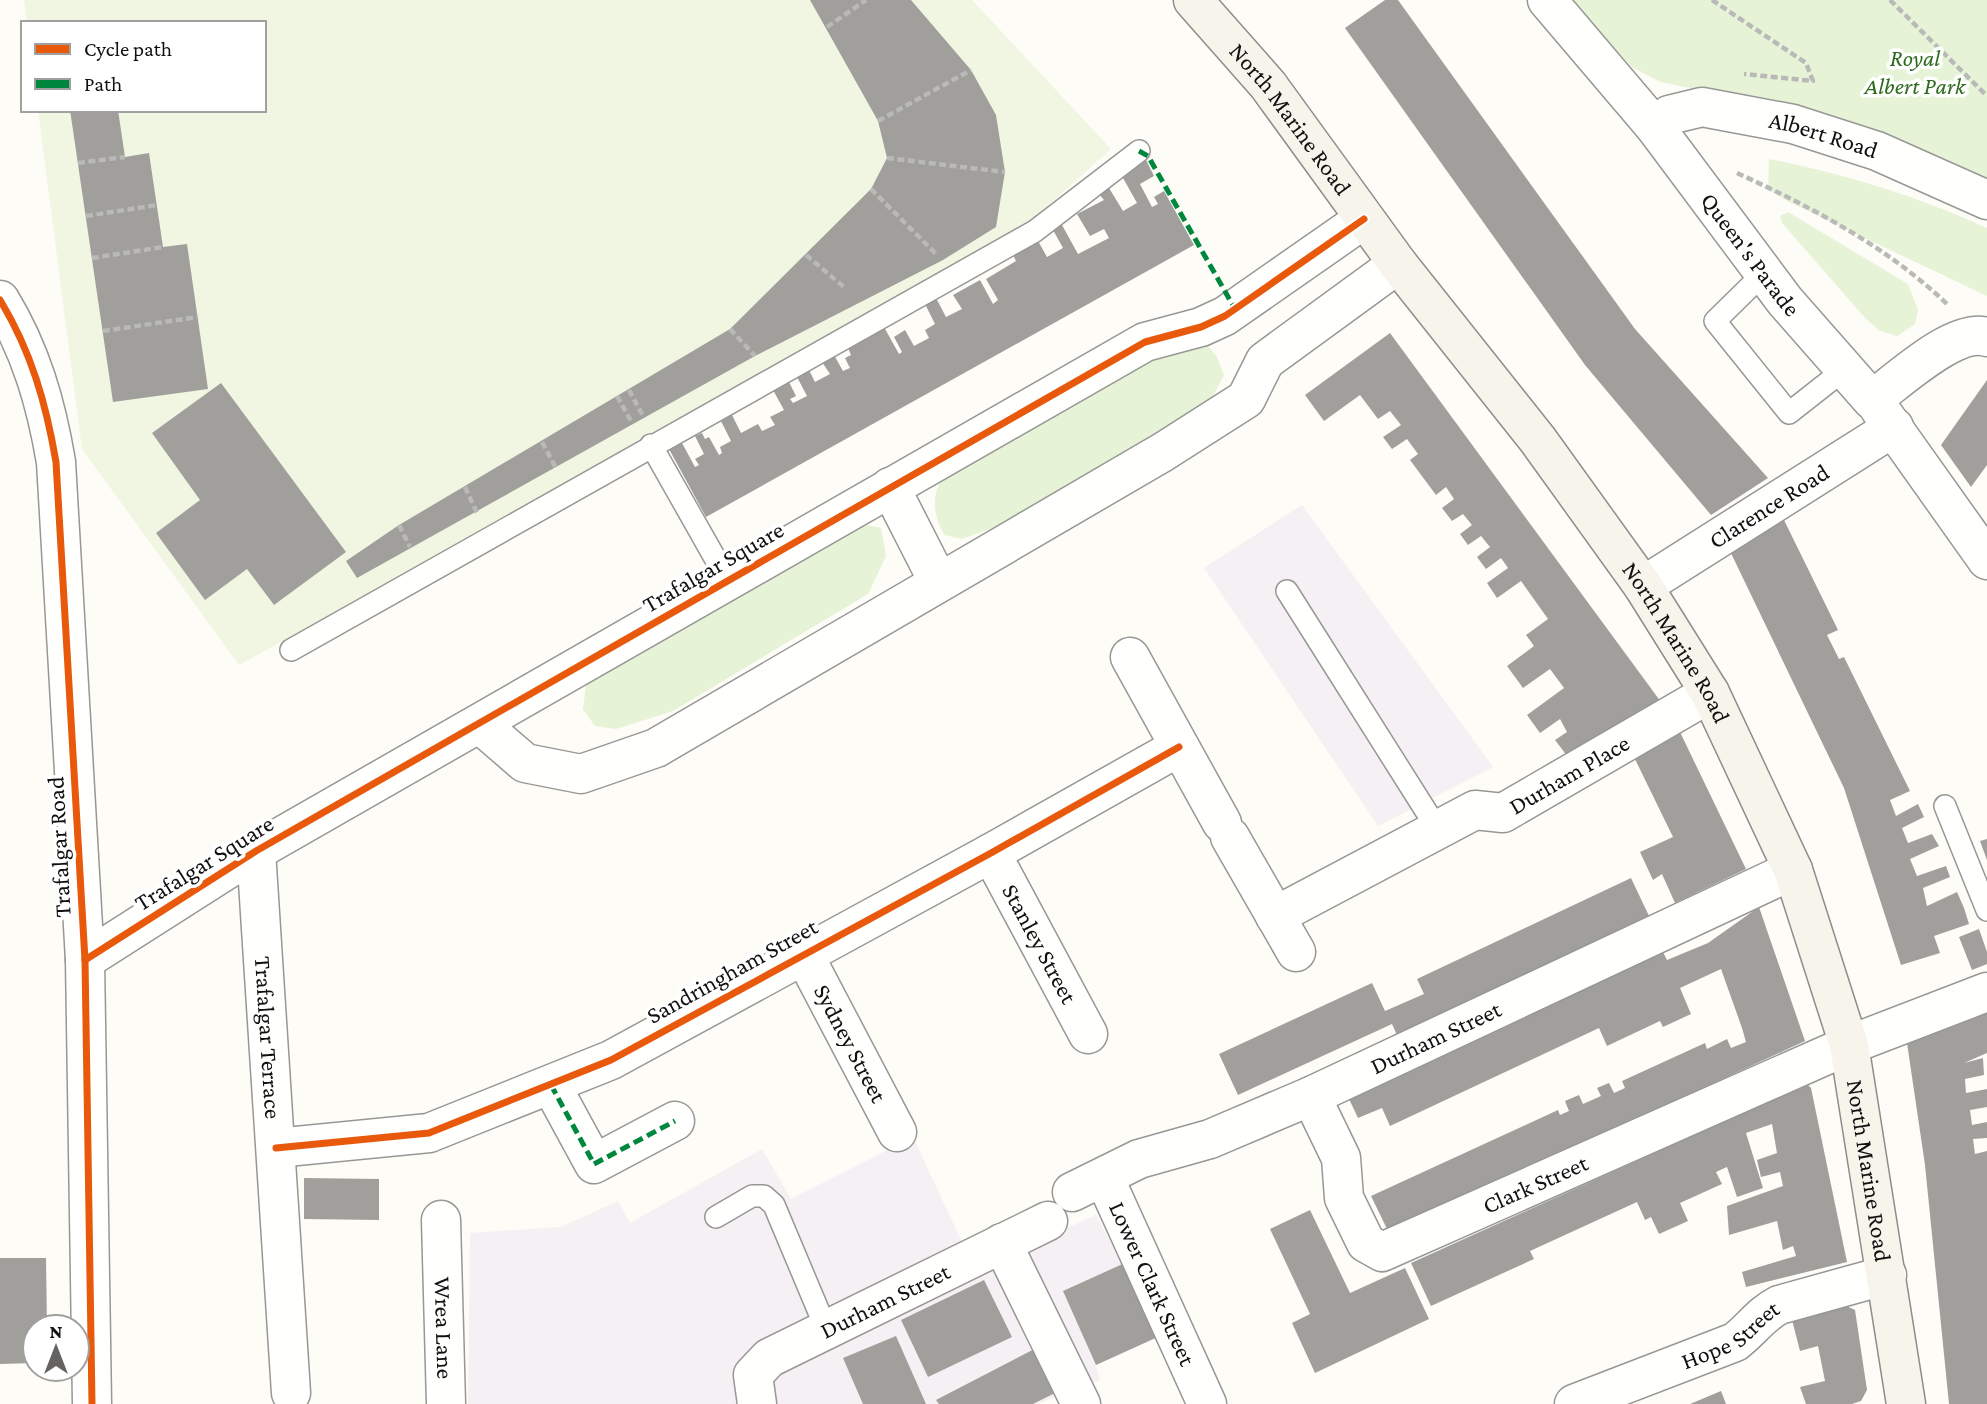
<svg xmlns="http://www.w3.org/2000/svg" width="1987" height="1404" font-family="'Crimson Pro',serif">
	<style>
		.industrial { fill: #f5f0f3 }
		.green { fill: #e7f3d7 }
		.pitch { fill: #f0f6e1 }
		.building { fill: #a19f9c }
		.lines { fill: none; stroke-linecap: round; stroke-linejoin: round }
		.service-casing { stroke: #979795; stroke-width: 24 }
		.minor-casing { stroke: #979795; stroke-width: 41 }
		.secondary-casing { stroke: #8e8d8b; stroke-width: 41 }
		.path { stroke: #b9b9b8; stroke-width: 4.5; stroke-dasharray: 7 3.5; stroke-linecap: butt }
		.service { stroke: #fffffe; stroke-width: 21 }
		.minor { stroke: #fffffe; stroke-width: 38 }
		.secondary { stroke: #f6f4eb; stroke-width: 38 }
		.quiet { stroke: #00873e; stroke-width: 5; stroke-dasharray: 10 5; stroke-linecap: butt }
		.cycleway-casing { stroke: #fff; stroke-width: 11 }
		.cycleway { stroke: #e8590c; stroke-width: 7 }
		.labels { text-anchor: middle; stroke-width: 7; stroke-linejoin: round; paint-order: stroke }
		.park-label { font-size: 24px; font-style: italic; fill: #2f6b1f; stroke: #fff }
		.street-label { font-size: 24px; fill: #111; stroke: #fff }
	</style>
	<rect width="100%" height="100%" fill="#fdfcf7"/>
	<!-- industrial -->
	<g class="industrial">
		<polygon points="1302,505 1493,767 1378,826 1204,568"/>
		<polygon points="913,1137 975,1270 1096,1215 1160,1336 1096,1365 1100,1380 1037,1404 468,1404 470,1233 561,1227 618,1201 630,1223 762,1149 791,1199"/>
	</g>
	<!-- green -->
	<g class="green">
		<polygon points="1570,0 1987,0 1987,182 1798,109 1660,82 1632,67"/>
		<path d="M1769,159C1846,174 1916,196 1987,228V296L1789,202L1768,189Z"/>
		<polygon points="1788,212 1908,284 1918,310 1915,324 1897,336 1880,331 1865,318 1782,223 1780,216"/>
		<path d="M1206,343L1217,357L1224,375L1211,400L1000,525L962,539L944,535C934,514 931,501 941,479L1151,352Z"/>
		<polygon points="858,523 881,528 886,556 868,594 673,711 616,729 595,726 583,709 586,685 816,543"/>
	</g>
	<!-- pitch -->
	<polygon class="pitch" points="24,0 972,0 1111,149 1015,235 239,665 82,449 38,110 264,110 264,23 27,23"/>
	<!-- building -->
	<g class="building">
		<polygon points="810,0 911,0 971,70 996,115 1005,172 996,227 943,260 755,356 357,578 346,561 399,525 730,329 871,189 887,158 878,121"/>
		<polygon points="1385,0 1398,0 1635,329 1768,478 1711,515 1585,365 1345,28"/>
		<polygon points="70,110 118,110 125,157 149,153 163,247 187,244 208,389 113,402"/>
		<polygon points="1146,160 1154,176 1140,184 1152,207 1158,204 1154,197 1164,191 1194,245 706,517 669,449 682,443 695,467 699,465 695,459 704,454 695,436 702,433 705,439 709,437 719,455 722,453 720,447 731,441 721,421 732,415 741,433 758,424 762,431 775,425 770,417 784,410 773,390 789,382 796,396 790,399 793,403 807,396 797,377 809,370 815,382 830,374 822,362 834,355 843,371 850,368 845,358 851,355 848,348 884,327 899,354 902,352 894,337 905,330 914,346 929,338 925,330 935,324 925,304 936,298 946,317 962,309 953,295 980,280 993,304 998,300 986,279 1016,261 1013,255 1037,239 1047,257 1063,248 1053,230 1062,225 1078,254 1109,238 1104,229 1090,236 1077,214 1104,200 1099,194 1109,188 1123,211 1137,203 1123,178"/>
		<polygon points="1390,333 1661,702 1568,757 1555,740 1567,732 1560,719 1540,733 1527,715 1564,688 1550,669 1523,688 1507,666 1534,646 1526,635 1548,619 1521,581 1497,598 1487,583 1508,568 1501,558 1486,569 1477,557 1490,547 1481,536 1468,545 1460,534 1472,525 1463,514 1452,521 1442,508 1454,499 1446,487 1436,495 1410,460 1418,454 1407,439 1392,449 1383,437 1401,425 1390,411 1378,419 1360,395 1324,421 1305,395"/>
		<polygon points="1987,380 1987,465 1971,487 1941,445"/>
		<polygon points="221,383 346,552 274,605 247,569 205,600 156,533 200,500 152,433"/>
		<polygon points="1784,520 1838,630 1827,635 1839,659 1844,657 1910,791 1890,800 1896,816 1918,804 1924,817 1902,828 1908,843 1932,834 1939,846 1910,859 1917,876 1946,866 1950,877 1923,888 1927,906 1957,892 1964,908 1969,924 1934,936 1940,953 1901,965 1844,788 1728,547"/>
		<polygon points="1679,730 1746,869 1675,903 1662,874 1653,880 1640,852 1673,837 1632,753"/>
		<polygon points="1987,839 1987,860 1980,841"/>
		<polygon points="1631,878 1649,916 1397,1035 1392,1024 1238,1095 1219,1054 1372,983 1385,1011 1424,994 1417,979"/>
		<polygon points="1759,907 1805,1041 1389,1233 1371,1196 1558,1110 1560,1115 1569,1111 1565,1101 1579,1095 1583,1104 1601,1096 1597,1088 1609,1083 1614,1093 1625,1088 1622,1081 1705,1043 1707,1049 1727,1039 1731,1048 1746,1042 1742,1028 1721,969 1680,988 1691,1014 1663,1027 1660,1021 1607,1046 1599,1028 1390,1126 1382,1108 1358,1118 1349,1099 1663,952 1667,960 1708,943"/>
		<polygon points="1979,929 1987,952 1987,964 1972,970 1959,937"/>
		<polygon points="1987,1012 1987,1053 1964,1063 1983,1058 1984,1075 1965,1079 1966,1093 1987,1089 1987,1107 1970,1110 1972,1125 1987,1122 1987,1138 1973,1139 1975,1154 1987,1151 1987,1404 1949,1404 1925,1165 1907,1043"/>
		<polygon points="1807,1084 1811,1088 1847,1262 1746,1287 1742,1272 1796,1256 1793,1246 1783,1250 1777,1221 1729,1235 1727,1206 1783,1186 1780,1172 1761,1177 1757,1160 1777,1153 1772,1124 1746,1133 1763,1188 1737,1197 1727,1167 1716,1172 1722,1184 1680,1203 1688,1221 1659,1234 1651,1217 1645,1220 1637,1202 1530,1251 1534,1259 1431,1306 1411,1263"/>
		<polygon points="304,1178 379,1179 379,1220 304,1219"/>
		<polygon points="1310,1210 1350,1293 1405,1268 1429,1319 1315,1373 1292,1323 1310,1314 1270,1229"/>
		<polygon points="0,1258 46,1258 47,1327 35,1327 35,1363 0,1364"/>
		<polygon points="1127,1262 1160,1336 1096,1365 1063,1291"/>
		<polygon points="984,1280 1012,1337 928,1377 901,1320"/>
		<polygon points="1840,1303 1855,1310 1867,1390 1861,1401 1852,1404 1806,1404 1800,1387 1825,1381 1818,1346 1800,1351 1792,1320"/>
		<polygon points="896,1336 926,1404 863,1404 843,1358"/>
		<polygon points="1044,1344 1067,1387 1033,1404 939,1404 936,1400"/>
		<polygon points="1721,1391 1726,1404 1690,1404"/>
	</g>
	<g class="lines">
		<!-- service casing -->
		<g class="service-casing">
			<g id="service">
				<polyline points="1764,273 1715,321 1789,413 1845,369"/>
				<polyline points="651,445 728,581"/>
				<polyline points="1287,591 1438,830"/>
				<polyline points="291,650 1035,231 1139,151"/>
				<polyline points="1945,806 1987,910"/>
				<polyline points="716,1217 752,1196 764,1196 774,1205 827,1331"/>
			</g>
		</g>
		<!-- minor casing -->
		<g class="minor-casing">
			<g id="minor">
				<path id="s1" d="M1547,0L1655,127L1785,301L1872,400C1898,381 1955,327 1987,337"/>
				<path id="s2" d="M1655,127L1669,115L1702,107L1793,124L1877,151L1987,200"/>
				<path d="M0,300C31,351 46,403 56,462L85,960L92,1404"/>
				<polyline points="1879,408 1987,560"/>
				<polyline points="890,487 938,581"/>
				<path id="s3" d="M1643,586L1894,427"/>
				<polyline points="1130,657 1222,823"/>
				<polyline points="481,725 525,763 581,774 656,748 1163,452 1246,399 1265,361 1398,264"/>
				<polyline points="1230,837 1296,952"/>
				<path id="s4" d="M256,851L291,1393"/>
				<path id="s5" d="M991,853L1088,1034"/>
				<path id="s6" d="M1275,916L1475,810L1503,813L1710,693"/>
				<path id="s7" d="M803,953L897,1132"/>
				<polyline points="85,960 256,851 1145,342 1201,327 1225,316 1364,219"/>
				<polyline points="551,1085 594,1164 675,1121"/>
				<path id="s8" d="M1311,1096L1341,1158L1344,1198L1366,1243L1382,1252L1849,1045L1987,992"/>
				<polyline points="276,1148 429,1133 611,1060 991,853 1179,747"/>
				<path id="s9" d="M1104,1177L1207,1404"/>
				<path id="s10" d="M1072,1192L1139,1159L1210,1139L1311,1096L1793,870"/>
				<path id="s11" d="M441,1220L446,1404"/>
				<polyline points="1002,1243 1081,1404"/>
				<path id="s12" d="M757,1404L753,1375L769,1358L1048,1221"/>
				<path id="s13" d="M1574,1404L1735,1342C1751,1330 1761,1314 1779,1305L1887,1275"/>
			</g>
		</g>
		<!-- secondary casing -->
		<g class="secondary-casing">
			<g id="secondary">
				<path id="s14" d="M1193,0L1268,85L1398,264L1538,440L1643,586L1710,693L1793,870L1849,1045L1906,1404"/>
			</g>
		</g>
		<!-- path -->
		<g class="path">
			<polyline points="1712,0 1806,63 1813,81 1744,74"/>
			<polyline points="1890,0 1987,96"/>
			<polyline points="827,27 866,0"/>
			<polyline points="878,121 971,70"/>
			<polyline points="887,158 1005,172"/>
			<polyline points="78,163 125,157"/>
			<path d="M1737,173C1813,208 1888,247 1948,305"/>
			<polyline points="871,189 937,255"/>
			<polyline points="86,216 157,205"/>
			<polyline points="806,255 845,288"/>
			<polyline points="92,258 163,247"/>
			<polyline points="730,329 755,356"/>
			<polyline points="103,331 198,317"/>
			<polyline points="629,390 644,418"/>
			<polyline points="617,396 632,423"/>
			<polyline points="542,442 556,468"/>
			<polyline points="465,487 477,513"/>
			<polyline points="399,525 410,547"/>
		</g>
		<!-- service -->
		<use href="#service" class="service"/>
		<!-- minor -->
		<use href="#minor" class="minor"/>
		<!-- secondary -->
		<use href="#secondary" class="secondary"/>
		<!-- quiet -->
		<g class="quiet">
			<polyline points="1139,151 1148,156 1235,309"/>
			<polyline points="551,1085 594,1164 675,1121"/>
		</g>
		<!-- cycleway casing -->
		<g class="cycleway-casing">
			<g id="cycleway">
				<path d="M0,300C31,351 46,403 56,462L85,960L92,1404"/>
				<polyline points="85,960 256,851 1145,342 1201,327 1225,316 1364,219"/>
				<polyline points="276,1148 429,1133 611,1060 991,853 1179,747"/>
			</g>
		</g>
		<!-- cycleway -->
		<use href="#cycleway" class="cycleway"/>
	</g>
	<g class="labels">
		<!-- park labels -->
		<g class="park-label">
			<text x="1915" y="66">Royal<tspan x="1915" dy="28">Albert Park</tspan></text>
		</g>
		<!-- street labels -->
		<g class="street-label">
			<text dy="8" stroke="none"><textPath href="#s14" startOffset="154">North Marine Road</textPath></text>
			<text dy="8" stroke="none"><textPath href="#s2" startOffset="177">Albert Road</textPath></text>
			<text dy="8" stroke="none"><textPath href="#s1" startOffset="326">Queen's Parade</textPath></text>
			<text dy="8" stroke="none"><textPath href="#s3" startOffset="149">Clarence Road</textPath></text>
			<text transform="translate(713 567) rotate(-30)" y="8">Trafalgar Square</text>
			<text dy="8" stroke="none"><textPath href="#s14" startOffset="805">North Marine Road</textPath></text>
			<text dy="8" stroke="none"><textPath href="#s6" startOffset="331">Durham Place</textPath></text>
			<text transform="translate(59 847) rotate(-93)" y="8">Trafalgar Road</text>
			<text transform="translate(204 863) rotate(-32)" y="8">Trafalgar Square</text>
			<text dy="8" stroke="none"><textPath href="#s5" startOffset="103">Stanley Street</textPath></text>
			<text transform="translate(732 971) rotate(-29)" y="8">Sandringham Street</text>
			<text dy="8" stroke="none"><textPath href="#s4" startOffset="187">Trafalgar Terrace</textPath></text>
			<text dy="8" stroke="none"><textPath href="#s10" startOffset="396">Durham Street</textPath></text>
			<text dy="8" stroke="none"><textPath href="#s7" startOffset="102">Sydney Street</textPath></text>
			<text dy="8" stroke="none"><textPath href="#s14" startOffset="1372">North Marine Road</textPath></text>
			<text dy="8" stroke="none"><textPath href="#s8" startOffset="345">Clark Street</textPath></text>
			<text dy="8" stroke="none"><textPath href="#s9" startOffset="117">Lower Clark Street</textPath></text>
			<text dy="8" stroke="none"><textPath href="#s12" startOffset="182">Durham Street</textPath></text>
			<text dy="8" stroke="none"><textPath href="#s11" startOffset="108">Wrea Lane</textPath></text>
			<text dy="8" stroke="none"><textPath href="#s13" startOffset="172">Hope Street</textPath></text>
		</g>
	</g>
	<!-- legend -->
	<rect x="21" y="21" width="245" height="91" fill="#ffffff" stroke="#a0a0a0" stroke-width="2"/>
	<rect x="35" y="44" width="35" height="10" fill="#e8590c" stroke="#a0a0a0" stroke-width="2"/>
	<text x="84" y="56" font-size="21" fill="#111111">Cycle path</text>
	<rect x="35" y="79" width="35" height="10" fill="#00873e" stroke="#a0a0a0" stroke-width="2"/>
	<text x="84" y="91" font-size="21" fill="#111111">Path</text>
	<!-- north arrow -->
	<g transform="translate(56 1348)"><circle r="33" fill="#ffffff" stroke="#a0a0a0" stroke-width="2"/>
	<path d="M0-5L12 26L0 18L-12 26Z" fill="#646362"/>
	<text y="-10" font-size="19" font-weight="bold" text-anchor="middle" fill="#111111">N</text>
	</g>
</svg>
